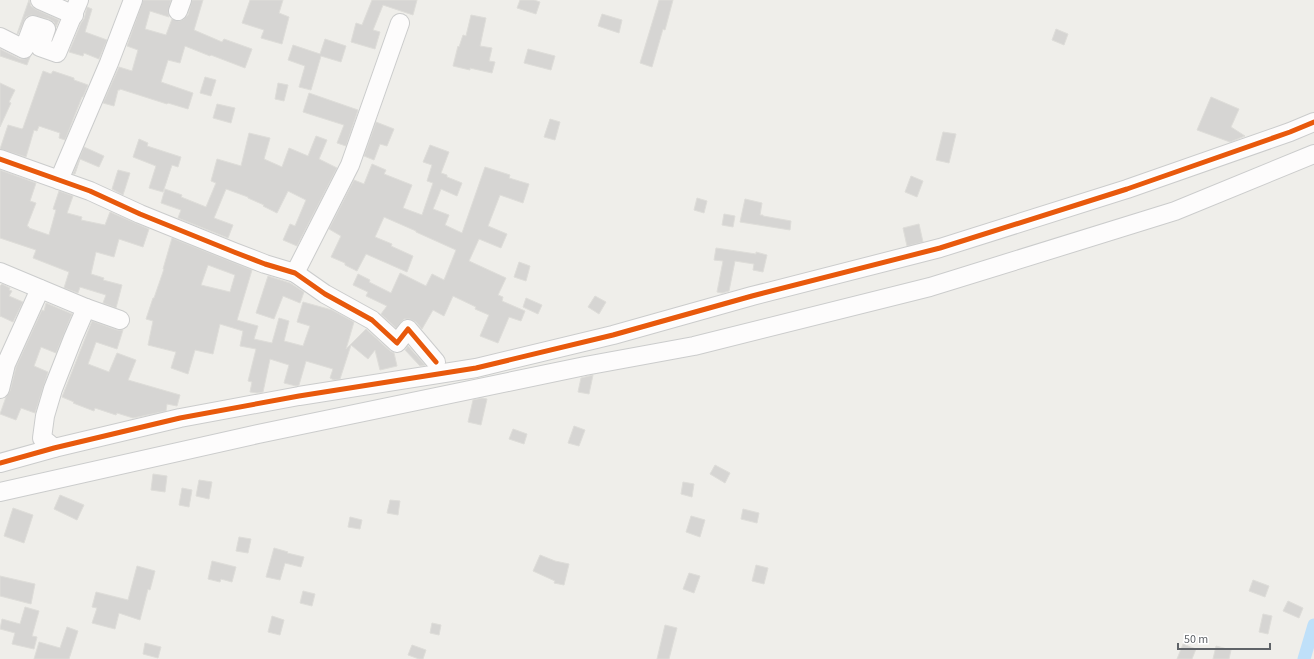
<svg xmlns="http://www.w3.org/2000/svg" width="1314" height="659" font-family="'Source Sans 3',sans-serif">
	<style>
		.lines { fill: none; stroke-linecap: round; stroke-linejoin: round }
		.canal { stroke: #bfe0f9; stroke-width: 13 }
		.building { fill: #d6d5d3; stroke: #deddd9; fill-rule: evenodd }
		.minor-casing { stroke: #cbcccc; stroke-width: 20 }
		.minor { stroke: #fdfcfc; stroke-width: 18 }
		.cycleway-casing { stroke: #fff; stroke-width: 8 }
		.cycleway { stroke: #e8590c; stroke-width: 5 }
	</style>
	<rect width="100%" height="100%" fill="#efeeea"/>
	<g class="lines">
		<!-- canal -->
		<polyline class="canal" points="1304,659 1314,625"/>
	</g>
	<!-- building -->
	<g class="building">
		<polygon points="29,0 31,6 35,9 59,20 56,27 54,22 49,19 31,15 26,17 18,34 17,34"/>
		<polygon points="143,0 171,0 168,12 169,17 150,11 145,29 166,35 172,19 179,21 184,19 188,15 192,0 203,0 194,30 222,42 224,39 252,49 245,68 211,55 210,56 185,46 180,63 168,60 161,82 193,93 188,109 168,103 167,104 120,89 120,90 118,90 114,106 103,103 119,67 132,71 138,50 127,46"/>
		<polygon points="250,0 283,0 279,13 289,17 282,44 261,38 264,30 242,23"/>
		<polygon points="372,0 417,0 413,15 383,5 373,30 380,32 375,49 351,42 356,23 362,25"/>
		<polygon points="520,0 534,0 540,2 536,14 517,8"/>
		<polygon points="659,0 673,0 665,30 663,29 652,67 640,63"/>
		<polygon points="87,7 92,9 85,32 107,40 99,59 84,53 83,56 69,52 81,23 84,19"/>
		<polygon points="602,14 622,20 619,33 598,26"/>
		<polygon points="471,15 486,18 480,46 492,48 489,61 495,62 492,73 470,68 470,70 453,66 458,46 459,47 463,35 466,36"/>
		<polygon points="1056,29 1068,34 1064,45 1052,40"/>
		<polygon points="325,39 346,46 341,62 321,56 311,90 299,87 305,66 288,60 293,45 320,54"/>
		<polygon points="0,49 20,59 25,59 30,57 27,65 0,56"/>
		<polygon points="528,49 555,56 551,70 524,63"/>
		<polygon points="43,71 51,74 53,71 74,78 74,80 88,85 83,97 82,97 65,140 59,138 60,133 39,126 37,131 34,130 26,157 0,149 8,125 22,129 23,128"/>
		<polygon points="205,77 216,80 211,96 200,93"/>
		<polygon points="0,83 15,90 9,102 11,103 0,127"/>
		<polygon points="278,83 288,85 284,101 275,99"/>
		<polygon points="309,93 358,110 346,146 337,143 344,125 303,112"/>
		<polygon points="1211,97 1239,109 1231,127 1245,136 1230,142 1197,130"/>
		<polygon points="217,104 235,108 231,123 213,118"/>
		<polygon points="550,119 560,122 555,140 544,137"/>
		<polygon points="376,122 394,129 387,146 380,144 374,160 364,156"/>
		<polygon points="943,132 956,134 949,163 936,160"/>
		<polygon points="249,133 270,138 264,159 282,167 289,148 308,156 316,136 327,140 319,159 337,168 297,246 283,240 290,224 295,226 306,200 288,191 277,213 263,206 264,205 248,198 248,197 226,189 214,218 233,225 228,238 178,218 181,210 161,203 165,189 182,195 181,197 206,207 216,183 211,181 217,159 241,166"/>
		<polygon points="139,139 148,143 147,146 181,157 178,167 172,165 163,192 149,188 156,166 133,157"/>
		<polygon points="430,145 449,152 441,173 447,175 447,177 462,183 457,196 441,189 433,209 449,215 445,225 462,233 485,167 510,175 509,178 529,184 523,203 500,195 488,226 507,234 501,248 479,239 469,261 506,278 498,295 503,297 502,301 525,311 521,321 509,317 498,343 480,336 489,315 475,309 476,307 453,296 444,316 433,310 422,329 416,322 410,319 404,319 396,328 381,314 387,306 366,296 368,292 353,285 358,274 370,280 369,282 391,293 400,273 426,286 432,274 444,280 456,250 416,232 416,231 384,217 375,237 392,244 391,246 413,256 407,272 366,254 357,271 345,265 345,263 331,257 341,236 329,229 354,180 364,184 372,164 386,170 384,174 412,185 403,208 422,215 433,183 427,181 432,165 423,162"/>
		<polygon points="84,147 104,156 99,167 80,159 75,174 73,174"/>
		<polygon points="0,170 36,183 30,201 36,203 27,226 29,227 29,228 49,235 56,210 53,209 59,191 73,196 67,213 82,217 81,220 105,225 110,212 149,229 143,247 119,239 114,257 96,252 91,274 104,278 103,280 122,285 116,308 103,303 106,295 80,287 78,293 64,288 69,272 33,258 36,250 0,238"/>
		<polygon points="118,170 130,173 123,195 112,189"/>
		<polygon points="911,176 923,181 917,197 905,192"/>
		<polygon points="697,198 707,201 704,213 694,210"/>
		<polygon points="745,199 762,203 760,215 763,215 763,216 791,221 790,230 740,222"/>
		<polygon points="724,214 735,216 733,227 722,225"/>
		<polygon points="919,224 923,242 907,246 903,228"/>
		<path d="M172,238L252,270L237,320L258,326L254,339L272,343L279,318L289,321L284,341L303,346L310,326L297,322L303,302L332,310L354,322L346,349L366,329L390,351L394,353L397,366L380,370L375,350L368,359L351,345L340,379L334,380L330,378L333,369L306,361L299,385L296,386L284,383L289,365L270,359L263,392L257,393L250,392L252,382L248,381L256,349L240,346L243,331L220,324L213,354L195,350L188,374L171,368L176,352L148,345L153,321L146,319L153,298H154L164,269H163ZM208,265L235,275L230,292L201,285Z"/>
		<polygon points="716,248 756,254 756,252 767,255 763,272 753,270 754,264 735,261 729,291 722,293 717,292 723,261 714,260"/>
		<polygon points="519,262 530,266 526,281 514,277"/>
		<polygon points="268,276 290,283 304,292 300,303 283,296 274,319 256,313"/>
		<polygon points="2,284 10,288 9,290 12,291 9,296 23,302 13,322 0,316 0,317 0,286"/>
		<polygon points="595,296 606,302 599,314 588,307"/>
		<polygon points="526,298 542,305 538,314 523,307"/>
		<polygon points="46,303 72,314 56,353 41,347 34,366 48,372 35,413 21,408 16,420 0,414 6,397 10,391 16,367 42,310 44,311"/>
		<polygon points="92,321 117,330 123,330 117,349 96,342 88,364 109,372 117,353 136,360 128,380 180,395 177,406 167,404 166,411 133,418 117,413 116,415 95,408 94,411 73,403 74,402 62,397"/>
		<polygon points="408,346 425,365 420,366 405,350"/>
		<polygon points="593,375 589,394 578,392 581,378"/>
		<polygon points="482,398 487,399 481,425 468,422 473,400"/>
		<polygon points="574,426 585,430 579,446 568,443"/>
		<polygon points="513,429 527,434 524,444 509,439"/>
		<polygon points="715,465 730,473 725,483 710,474"/>
		<polygon points="153,474 167,476 165,492 151,490"/>
		<polygon points="199,480 212,482 209,499 196,496"/>
		<polygon points="683,482 694,484 692,497 681,494"/>
		<polygon points="182,488 192,490 189,507 179,505"/>
		<polygon points="60,495 84,505 77,520 54,509"/>
		<polygon points="390,500 400,501 398,515 387,513"/>
		<polygon points="13,508 33,515 24,543 4,536"/>
		<polygon points="743,509 759,513 757,523 741,519"/>
		<polygon points="691,516 705,520 700,537 686,532"/>
		<polygon points="350,517 362,520 360,529 348,527"/>
		<polygon points="239,537 251,539 248,553 236,551"/>
		<polygon points="274,548 288,552 287,553 304,557 301,567 285,563 280,580 266,577"/>
		<polygon points="540,555 555,561 569,564 564,585 554,583 555,581 533,571"/>
		<polygon points="212,561 236,567 232,582 221,579 220,582 208,579"/>
		<polygon points="756,565 768,568 764,584 752,581"/>
		<polygon points="137,566 155,571 150,590 148,589 140,620 119,613 115,629 92,623 97,608 92,607 96,592 128,600"/>
		<polygon points="689,573 700,576 694,593 683,589"/>
		<polygon points="0,576 35,584 31,604 0,596"/>
		<polygon points="1253,580 1269,586 1265,597 1249,591"/>
		<polygon points="303,591 315,594 312,606 300,603"/>
		<polygon points="1288,601 1303,608 1299,618 1283,611"/>
		<polygon points="25,607 39,611 32,636 37,637 34,649 12,644 15,633 0,629 2,619 20,624"/>
		<polygon points="1263,614 1272,616 1268,634 1259,632"/>
		<polygon points="272,616 284,620 280,635 268,632"/>
		<polygon points="432,623 441,625 439,635 430,633"/>
		<polygon points="665,625 677,628 669,659 657,659"/>
		<polygon points="67,627 78,631 69,659 34,659 39,642 60,648"/>
		<polygon points="145,643 161,647 158,658 143,654"/>
		<polygon points="1183,644 1196,649 1192,659 1177,659"/>
		<polygon points="412,645 426,650 423,659 419,659 408,655"/>
		<polygon points="1216,646 1231,650 1229,659 1213,659"/>
	</g>
	<g class="lines">
		<!-- minor casing -->
		<g class="minor-casing">
			<g id="minor">
				<polyline points="40,0 74,15"/>
				<polyline points="178,11 182,0"/>
				<polyline points="0,37 24,49 33,25 46,29 40,47 57,53 79,0"/>
				<polyline points="0,159 90,191 140,214 234,252 265,264 295,273 325,294 372,320 397,343 408,329 436,362"/>
				<polyline points="59,180 109,63 133,0"/>
				<polyline points="0,272 86,308 120,320"/>
				<polyline points="295,273 350,165 400,23"/>
				<polyline points="0,389 6,364 40,289"/>
				<polyline points="54,448 42,438 45,416 53,389 73,338 86,308"/>
				<polyline points="0,463 54,448 180,418 299,396 476,368 613,335 752,296 940,248 1127,189 1290,132 1314,122"/>
				<polyline points="0,492 258,434 585,366 694,346 930,287 1175,211 1314,154"/>
			</g>
		</g>
		<!-- minor -->
		<use href="#minor" class="minor"/>
		<!-- cycleway casing -->
		<g class="cycleway-casing">
			<g id="cycleway">
				<polyline points="0,159 90,191 140,214 234,252 265,264 295,273 325,294 372,320 397,343 408,329 436,362"/>
				<polyline points="0,463 54,448 180,418 299,396 476,368 613,335 752,296 940,248 1127,189 1290,132 1314,122"/>
			</g>
		</g>
		<!-- cycleway -->
		<use href="#cycleway" class="cycleway"/>
	</g>
	<!-- scale -->
	<path d="M1178 643v6h92v-6" fill="none" stroke="#5f6368" stroke-width="2"/>
	<text x="1184" y="643" font-size="12" fill="#5f6368" stroke="#ffffff" stroke-width="3" paint-order="stroke">50 m</text>
</svg>
